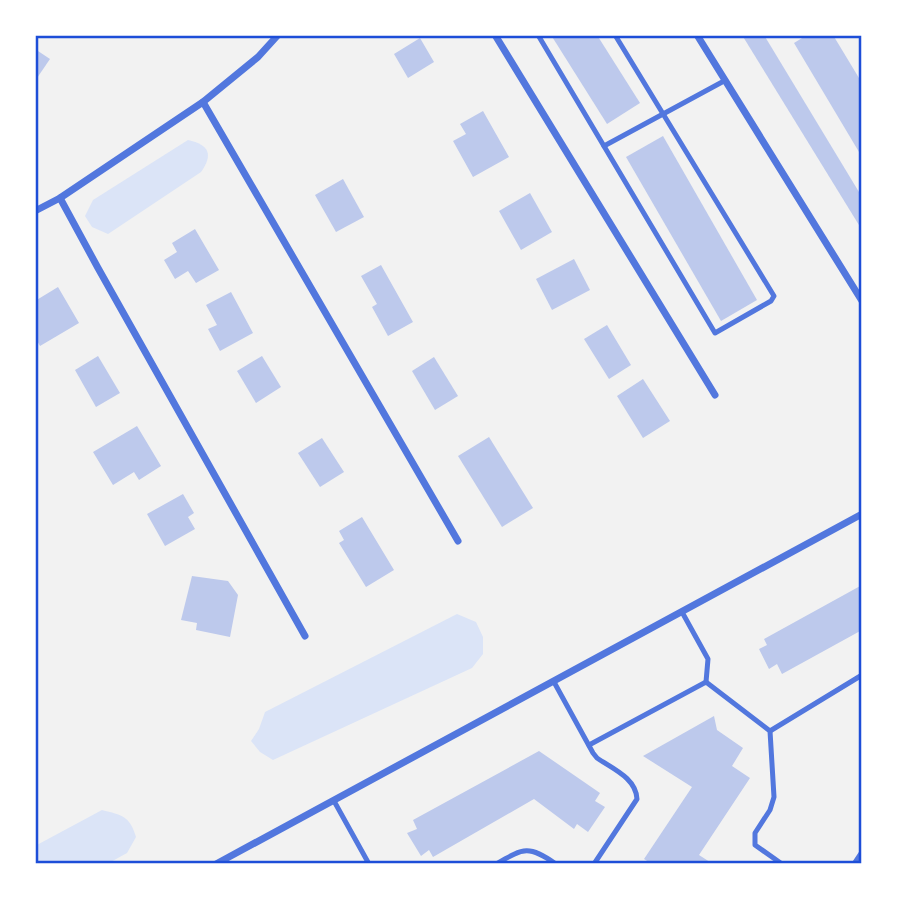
<svg xmlns="http://www.w3.org/2000/svg" width="897" height="899" font-family="'Open Sans',sans-serif">
	<style>
		.green { fill: #dbe4f7 }
		.building { fill: #bdc9ec }
		.lines { fill: none; stroke-linecap: round; stroke-linejoin: round }
		.service { stroke: #5277de; stroke-width: 5 }
		.minor { stroke: #5277de; stroke-width: 7 }
		.neatline { fill: none; stroke: #1d4ed8; stroke-width: 2.5 }
	</style>
	<rect width="100%" height="100%" fill="#f2f2f2"/>
	<!-- green -->
	<g class="green">
		<path d="M188,140C210,145 213,155 201,172L108,234L92,227L85,216L93,200Z"/>
		<polygon points="457,614 476,622 483,637 483,654 472,668 273,760 260,752 251,741 259,729 265,712"/>
		<path d="M102,810C122,815 130,816 136,837L127,853L107,864H35V846Z"/>
	</g>
	<!-- building -->
	<g class="building">
		<polygon points="551,35 597,35 640,103 607,124"/>
		<polygon points="742,35 764,35 862,197 862,230"/>
		<polygon points="807,35 833,35 862,83 862,157 794,43"/>
		<polygon points="420,38 434,62 408,78 394,54"/>
		<polygon points="35,49 50,59 35,81"/>
		<polygon points="483,111 509,157 473,177 453,141 466,134 460,124"/>
		<polygon points="663,136 757,300 721,321 626,157"/>
		<polygon points="343,179 364,217 336,232 315,195"/>
		<polygon points="530,193 552,232 521,250 499,211"/>
		<polygon points="195,229 219,270 196,283 188,271 175,279 164,260 177,252 172,243"/>
		<polygon points="574,259 590,290 552,310 536,279"/>
		<polygon points="381,265 413,322 388,336 372,307 377,304 361,276"/>
		<polygon points="58,287 79,323 40,346 35,337 35,324 37,323 35,320 35,301"/>
		<polygon points="231,292 253,333 220,351 208,329 217,325 206,305"/>
		<polygon points="607,325 631,365 609,379 584,339"/>
		<polygon points="98,356 120,393 96,407 75,370"/>
		<polygon points="262,356 281,387 256,403 237,371"/>
		<polygon points="434,357 458,396 435,410 412,371"/>
		<polygon points="643,379 670,421 643,438 617,396"/>
		<polygon points="137,426 161,466 139,480 134,472 113,485 93,452"/>
		<polygon points="489,437 533,508 502,527 458,456"/>
		<polygon points="322,438 344,472 320,487 298,453"/>
		<polygon points="183,494 194,513 188,517 195,529 165,546 147,514"/>
		<polygon points="362,517 394,570 366,587 339,543 344,540 339,531"/>
		<polygon points="192,576 228,581 238,595 230,637 196,630 197,623 181,620"/>
		<polygon points="862,585 862,630 782,674 777,664 769,669 759,649 767,645 764,639"/>
		<polygon points="714,716 717,730 743,748 732,766 750,778 699,855 713,864 652,864 644,859 692,787 643,756"/>
		<polygon points="539,751 600,793 595,801 605,807 588,832 577,824 574,829 534,799 433,857 429,850 421,856 407,833 417,829 413,820"/>
	</g>
	<g class="lines">
		<!-- service -->
		<g class="service">
			<polyline points="538,35 715,333 771,301 774,296 615,35"/>
			<polyline points="604,146 724,81"/>
			<polyline points="682,612 708,659 706,682"/>
			<path d="M554,682L593,753L597,758C613,769 636,778 637,799L594,864"/>
			<polyline points="770,731 862,675"/>
			<polyline points="589,745 706,682 770,731 774,797 770,810 755,833 755,845 782,864"/>
			<polyline points="334,801 369,864"/>
			<path d="M496,864C524,848 528,845 556,864"/>
			<polyline points="854,864 862,852"/>
		</g>
		<!-- minor -->
		<g class="minor">
			<polyline points="495,35 715,395"/>
			<polyline points="697,35 862,301"/>
			<polyline points="203,102 458,541"/>
			<polyline points="60,198 98,268 305,636"/>
			<polyline points="35,211 60,198 203,102 258,57 278,35"/>
			<polyline points="216,864 862,514"/>
		</g>
	</g>
	<!-- border -->
	<rect width="897" height="899" fill="none" stroke="#ffffff" stroke-width="74"/>
	<rect x="37" y="37" width="823" height="825" class="neatline"/>
</svg>
